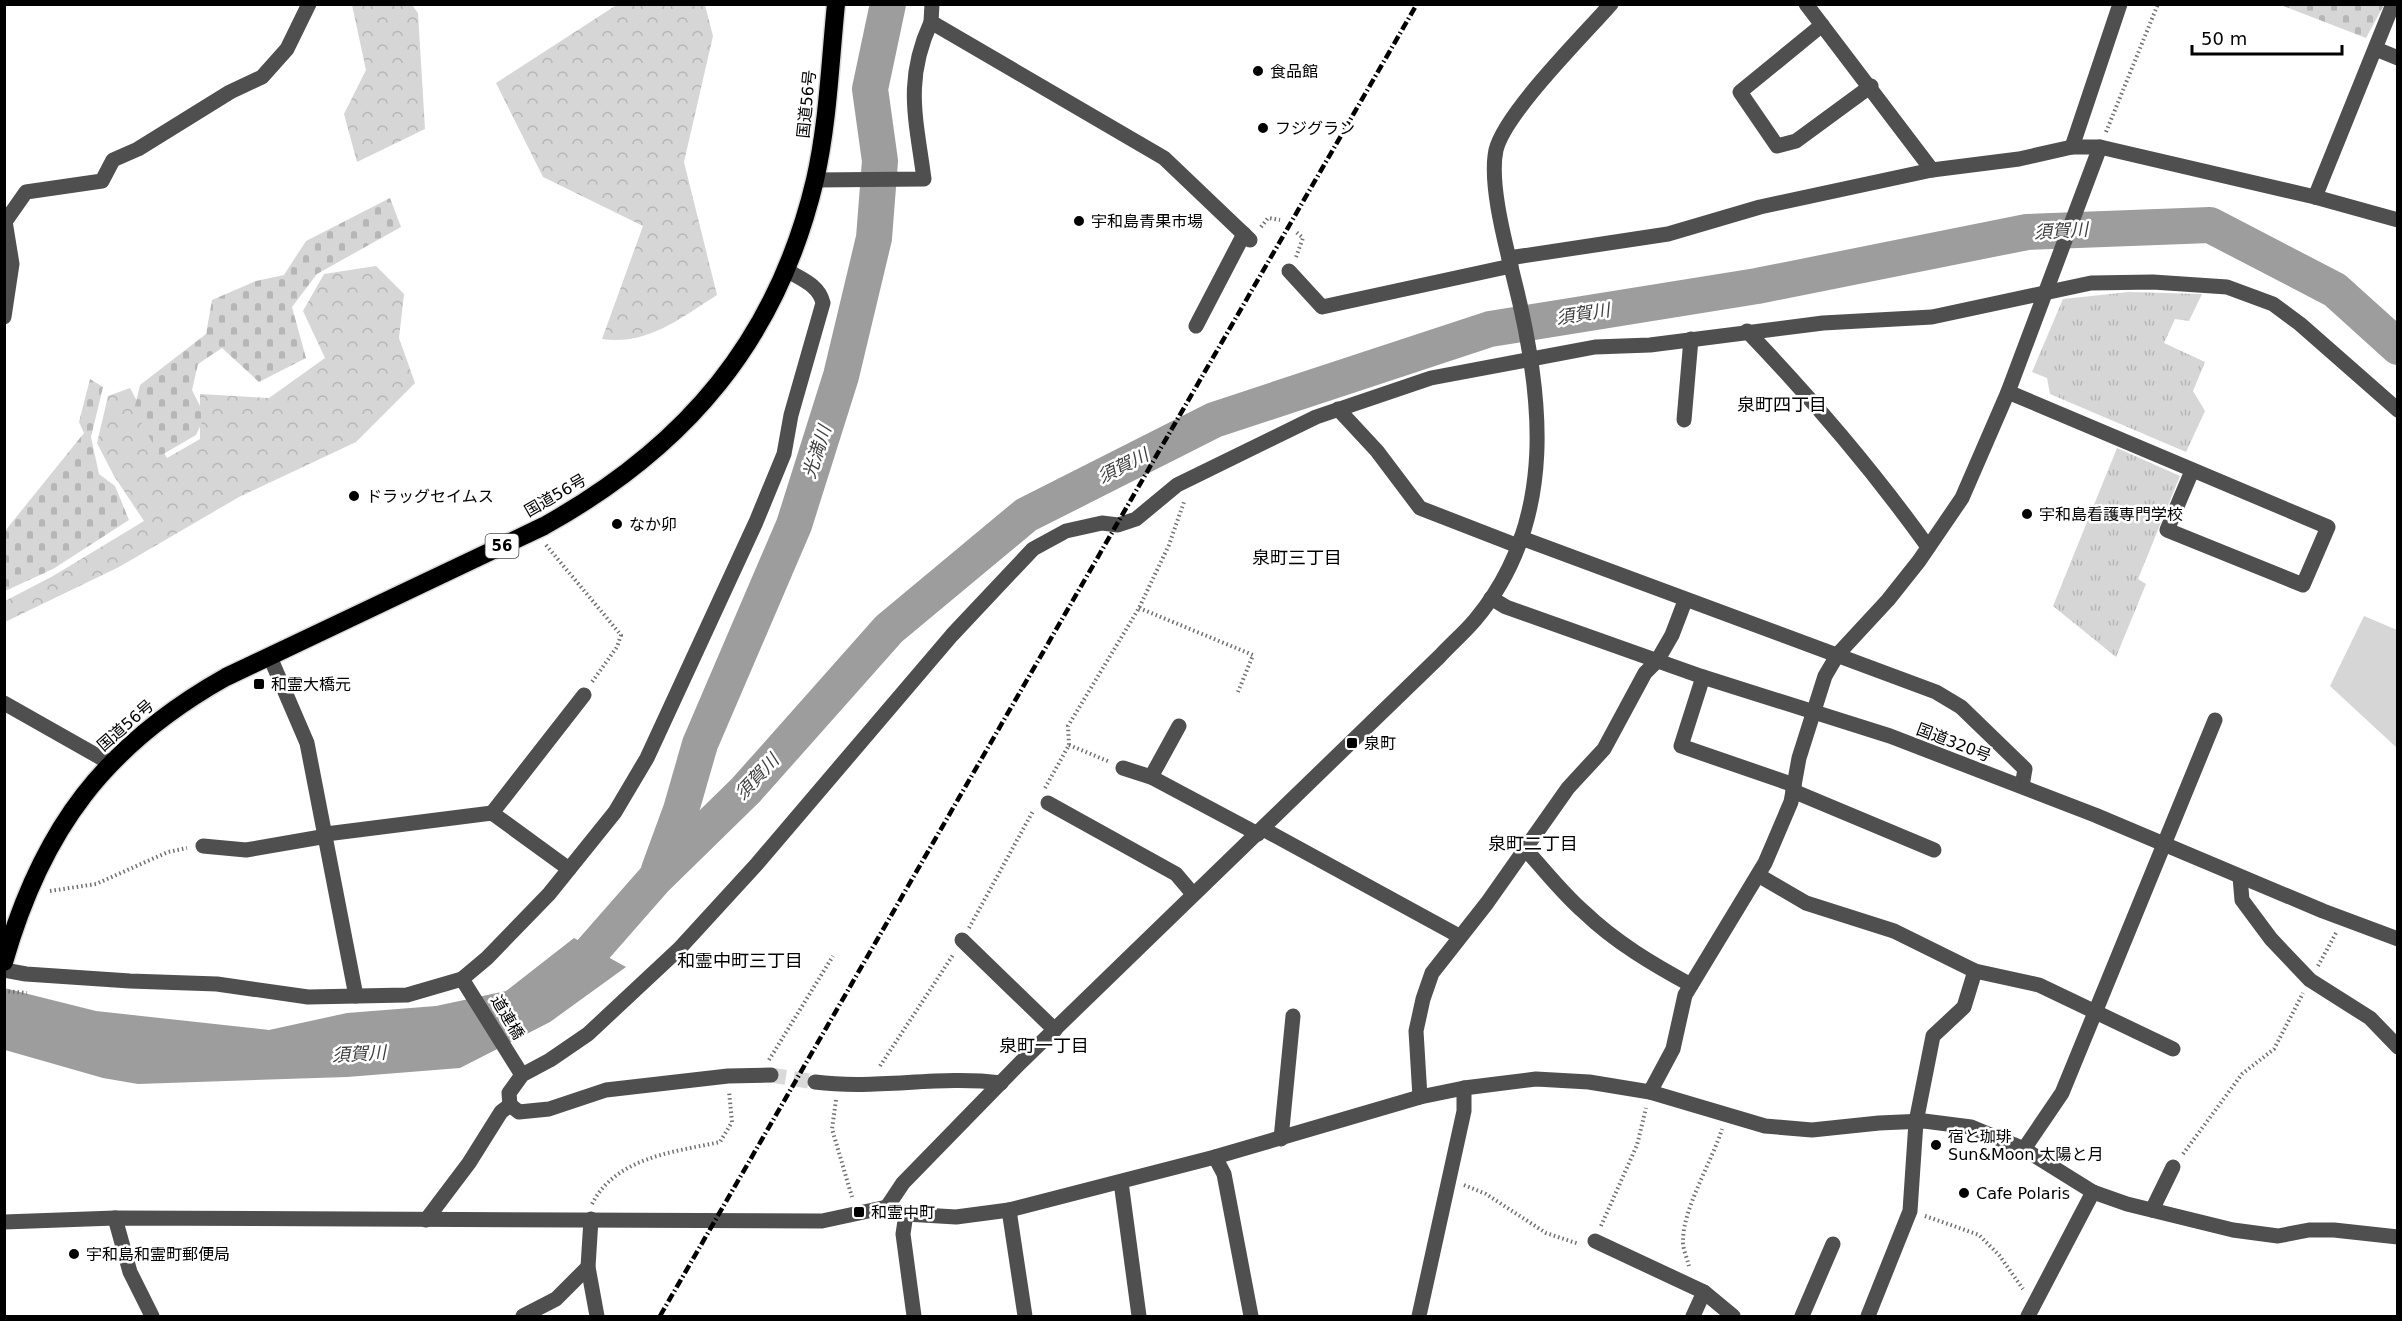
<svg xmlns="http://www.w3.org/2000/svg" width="2402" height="1321" font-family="'DejaVu Sans','Noto Sans JP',sans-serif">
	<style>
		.grass { fill: url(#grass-tufts) }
		.forest { fill: url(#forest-crowns) }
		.cemetery { fill: url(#cemetery-stones) }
		.park { fill: #d6d6d6 }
		.water { fill: #9d9d9d }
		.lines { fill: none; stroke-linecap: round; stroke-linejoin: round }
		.river { stroke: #9d9d9d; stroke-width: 36 }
		.minor-tunnel { stroke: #d9d9d9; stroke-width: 15; stroke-dasharray: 15 8; stroke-linecap: butt }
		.highway-casing { stroke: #dbdbdb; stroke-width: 21 }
		.path { stroke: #717171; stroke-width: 4; stroke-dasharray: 1.5 3; stroke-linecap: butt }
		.minor { stroke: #4f4f4f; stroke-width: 15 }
		.highway { stroke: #000; stroke-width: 18 }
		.rail { stroke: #000; stroke-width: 4.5; stroke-dasharray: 9 3 1.5 3; stroke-linecap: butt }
		.poi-dot { fill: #000; stroke: #fff; stroke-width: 2 }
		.labels { text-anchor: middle; stroke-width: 5; stroke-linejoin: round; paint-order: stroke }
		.shield { fill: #fff; stroke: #4c4c4c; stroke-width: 1.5 }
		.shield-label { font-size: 15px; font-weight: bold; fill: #000 }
		.poi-label { font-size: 16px; fill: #000; stroke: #fff; text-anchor: start }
		.street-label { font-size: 16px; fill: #000; stroke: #fff }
		.water-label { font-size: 18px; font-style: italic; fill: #3e3e3e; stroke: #fff }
		.neighbourhood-label { font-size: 18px; fill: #000; stroke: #fff }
	</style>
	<defs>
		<pattern id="grass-tufts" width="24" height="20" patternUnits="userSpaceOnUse" patternTransform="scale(1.5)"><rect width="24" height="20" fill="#d6d6d6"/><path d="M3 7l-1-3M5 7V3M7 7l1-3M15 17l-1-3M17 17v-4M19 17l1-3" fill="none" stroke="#b6b6b6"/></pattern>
		<pattern id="forest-crowns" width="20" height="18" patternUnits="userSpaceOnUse" patternTransform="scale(1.5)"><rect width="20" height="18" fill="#d6d6d6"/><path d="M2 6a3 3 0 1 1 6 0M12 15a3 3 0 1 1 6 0" fill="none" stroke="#b6b6b6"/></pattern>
		<pattern id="cemetery-stones" width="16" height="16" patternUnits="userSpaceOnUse" patternTransform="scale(1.5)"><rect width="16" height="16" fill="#d6d6d6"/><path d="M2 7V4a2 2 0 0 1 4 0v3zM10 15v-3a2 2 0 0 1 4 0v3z" fill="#b6b6b6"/></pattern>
	</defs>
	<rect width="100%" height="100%" fill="#fff"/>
	<!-- grass -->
	<g class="grass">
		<polygon points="2129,292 2202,294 2189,321 2175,319 2164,343 2205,362 2193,391 2205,411 2186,452 2050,394 2047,378 2032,372 2063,299"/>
		<polygon points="2117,448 2180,476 2138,579 2146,584 2116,657 2053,606"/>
	</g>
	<!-- forest -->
	<g class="forest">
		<path d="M618,4L705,5L713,36L684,162L717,295C681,318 646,346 602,339L643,226L543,177L496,83Z"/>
		<polygon points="352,5 412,5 418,13 425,129 357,162 344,114 366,70"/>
		<polygon points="376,266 404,294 399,338 415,383 356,442 239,497 119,567 5,622 5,601 53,576 144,521 114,476 97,443 108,396 130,388 167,458 200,439 200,394 269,398 325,358 303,311 324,274"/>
	</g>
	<!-- cemetery -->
	<g class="cemetery">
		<polygon points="2281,5 2384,4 2384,5 2366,38"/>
		<polygon points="390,198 401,227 317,274 292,307 306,358 259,382 222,348 198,364 192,390 205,416 196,435 160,456 134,410 140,385 206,334 212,300 256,281 284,275 306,241"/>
		<polygon points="90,379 103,387 91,437 99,474 115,486 129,520 53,569 5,591 5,531 84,433 79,422"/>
	</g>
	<!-- park -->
	<polygon class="park" points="2364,616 2397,630 2397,748 2330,686"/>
	<!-- water -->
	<polygon class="water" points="574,938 626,967 550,1022 460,1068 347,1077 138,1084 103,1078 5,1050 4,988 96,1011 269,1030 347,1013 436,1006 506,991"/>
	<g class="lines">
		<!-- river -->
		<g class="river">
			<polyline points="659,870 681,810 700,744 794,525 841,376 874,238 880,161 870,89 888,4"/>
			<polyline points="562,985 655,879 746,790 889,629 1026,515 1214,420 1490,329 1757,286 2027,232 2210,225 2335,290 2398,347"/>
		</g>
		<!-- minor-tunnel -->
		<polyline class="minor-tunnel" points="771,1075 815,1082"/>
		<!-- highway casing -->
		<g class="highway-casing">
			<path id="highway" d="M4,962C42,829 105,745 226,677L544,526C686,447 777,340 815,180C828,123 830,63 836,4"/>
		</g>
		<!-- path -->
		<g class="path">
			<polyline points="2106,132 2158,4"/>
			<polyline points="1261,227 1268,218 1280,220"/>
			<polyline points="1296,257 1303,238 1296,232"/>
			<polyline points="546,545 621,635 617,647 592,682"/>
			<polyline points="1139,608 1253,655 1238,692"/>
			<polyline points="1069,745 1110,762"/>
			<polyline points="1045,788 1069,745 1068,726 1139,608 1169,545 1184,502"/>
			<polyline points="50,891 96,884 168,852 187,848"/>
			<polyline points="969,928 1033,811"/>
			<polyline points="2318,966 2336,933"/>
			<polyline points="4,991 27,993"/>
			<polyline points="769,1060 833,956"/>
			<polyline points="880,1066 953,955"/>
			<polyline points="836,1100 832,1129 852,1197"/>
			<polyline points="2183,1154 2242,1074 2274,1049 2303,993"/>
			<polyline points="1464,1185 1486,1194 1546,1233 1579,1244"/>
			<path d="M592,1204C616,1157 674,1152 720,1142L732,1122L729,1091"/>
			<polyline points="1925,1216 1979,1235 1999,1255 2023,1289"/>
			<polyline points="1601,1226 1637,1145 1646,1108"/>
			<path d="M1689,1266C1687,1258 1682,1247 1683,1239C1684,1207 1712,1161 1722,1129"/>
		</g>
		<!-- minor -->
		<g class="minor">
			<polyline points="932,4 931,22 1164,158 1250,240"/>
			<polyline points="1806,4 1932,170"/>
			<polyline points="1822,25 1740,92 1777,146 1796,141 1871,86"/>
			<polyline points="2376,49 2398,58"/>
			<polyline points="2072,147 2120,4"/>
			<path d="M815,180L924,179C916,118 904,81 931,22"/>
			<polyline points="2315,197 2393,4"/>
			<polyline points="4,215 12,264 4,317"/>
			<polyline points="7,219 26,192 102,181 113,160 138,149 230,92 262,77 287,49 309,4"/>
			<polyline points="1509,258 1668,234 1760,207 1932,170 2019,159 2072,147 2100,147 2315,197 2398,220"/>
			<polyline points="1289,271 1322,307 1511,266"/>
			<polyline points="1196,326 1244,234"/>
			<path d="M1747,331C1813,400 1873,470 1928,547"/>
			<polyline points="2008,392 2328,527 2303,585 2167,530 2192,471"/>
			<polyline points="1338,409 1377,451 1420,508 1518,546"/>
			<polyline points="1684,420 1691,339"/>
			<polyline points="1521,538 1936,692 1961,707 2025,769 2022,786"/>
			<polyline points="1491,598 1506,607 1703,677 1890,736 2095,815 2323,911 2398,939"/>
			<polyline points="270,657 307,743 356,996"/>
			<polyline points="1703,677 1681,746 1794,785"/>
			<polyline points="4,703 110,763"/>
			<polyline points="1123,768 1151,777 1258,834"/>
			<polyline points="1151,777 1179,726"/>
			<polyline points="1793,791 1934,850"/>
			<polyline points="1048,803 1176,874 1193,894"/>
			<polyline points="492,813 584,695"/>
			<polyline points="1263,829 1459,936"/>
			<polyline points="326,834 492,813 569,869"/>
			<polyline points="203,846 246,850 327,836"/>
			<path d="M1524,848C1544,869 1562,893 1584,912C1615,942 1654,965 1691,985"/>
			<polyline points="1758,875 1806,903 1894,931 1975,971 2039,985 2173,1049"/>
			<polyline points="2240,877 2242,900 2271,939 2310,980 2370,1018 2398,1047"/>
			<polyline points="962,940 1055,1030"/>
			<path d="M4,970L26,974L130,981L217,984L308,997L407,995L462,979L487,958L549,894L615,812L647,758L756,522L784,454L791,415L823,303C819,285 801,279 786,270"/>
			<polyline points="462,979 522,1075"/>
			<path d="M815,1082C877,1090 939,1075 1001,1083"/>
			<polyline points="1650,1092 1673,1049 1685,995 1765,863 1791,802 1799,758 1825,676 1838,654 1888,600 1919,561 1962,498 2008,392 2100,147"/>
			<polyline points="1420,1097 1416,1031 1423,999 1432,973 1487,903 1568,788 1604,749 1645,673 1657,661 1672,635 1685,601"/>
			<polyline points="510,1105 509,1093 522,1075 550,1060 588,1034 679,949 756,865 952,635 1033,549 1066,531 1102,523 1118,525 1136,519 1177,485 1316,417 1431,378 1595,347 1650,345 1823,323 1932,317 2091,283 2153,282 2227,287 2273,304 2300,324 2398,410"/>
			<polyline points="1281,1139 1293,1016"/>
			<polyline points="2024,1149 2062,1093 2215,720"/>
			<polyline points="1215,1157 1224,1174 1251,1316"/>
			<polyline points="1121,1182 1139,1316"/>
			<path d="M887,1207L903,1183L1021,1062L1440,656C1451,644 1464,633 1475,620C1559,520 1543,392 1513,275C1505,242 1489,183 1496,150C1505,113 1583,36 1611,4"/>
			<polyline points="1009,1210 1025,1316"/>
			<polyline points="2152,1210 2173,1167"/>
			<polyline points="906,1214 903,1234 914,1316"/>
			<polyline points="115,1218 130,1272 152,1316"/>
			<polyline points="591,1219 588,1267 597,1316"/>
			<polyline points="426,1220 469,1163 501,1112 510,1105 519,1112 549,1109 606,1090 728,1076 771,1075"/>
			<polyline points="4,1222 115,1218 822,1221 887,1207 906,1214 956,1217 1009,1210 1215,1157 1420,1097 1464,1088 1536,1079 1589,1082 1650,1092 1765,1126 1812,1130 1879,1123 1924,1121 1971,1127 2024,1149 2093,1192 2127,1204 2233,1230 2278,1236 2309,1230 2334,1230 2398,1237"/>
			<polyline points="1595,1241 1704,1292 1733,1316"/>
			<polyline points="523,1316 556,1299 588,1267"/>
			<polyline points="1419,1316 1464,1111 1464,1088"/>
			<polyline points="1693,1316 1704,1292"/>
			<polyline points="1802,1316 1833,1244"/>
			<polyline points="1868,1316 1910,1211 1916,1122 1933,1036 1964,1007 1975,971"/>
			<polyline points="2028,1316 2093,1192"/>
		</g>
		<!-- highway -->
		<use href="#highway" class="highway"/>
		<!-- rail -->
		<polyline class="rail" points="660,1316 1417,4"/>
	</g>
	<!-- markers -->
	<g class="poi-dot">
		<circle cx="1258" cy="71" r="6"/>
		<circle cx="1263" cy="128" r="6"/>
		<circle cx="1079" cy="221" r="6"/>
		<circle cx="354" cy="496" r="6"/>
		<circle cx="2027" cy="514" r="6"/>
		<circle cx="617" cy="524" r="6"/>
		<rect x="253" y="678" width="12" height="12" rx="3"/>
		<rect x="1346" y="737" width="12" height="12" rx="3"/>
		<circle cx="1936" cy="1145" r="6"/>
		<circle cx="1964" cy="1193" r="6"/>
		<rect x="853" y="1206" width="12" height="12" rx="3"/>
		<circle cx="74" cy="1254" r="6"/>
	</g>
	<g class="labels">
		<!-- shield labels -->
		<rect class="shield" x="485.5" y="534" width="33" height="24" rx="4.5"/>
		<g class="shield-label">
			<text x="502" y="551">56</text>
		</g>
		<!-- poi labels -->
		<g class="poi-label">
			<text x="1270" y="77">食品館</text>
			<text x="1275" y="134">フジグラン</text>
			<text x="1091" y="227">宇和島青果市場</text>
			<text x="366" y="502">ドラッグセイムス</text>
			<text x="2039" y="520">宇和島看護専門学校</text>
			<text x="629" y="530">なか卯</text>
			<text x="271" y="690">和霊大橋元</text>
			<text x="1364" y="749">泉町</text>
			<text x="1948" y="1142">宿と珈琲<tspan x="1948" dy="18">Sun&amp;Moon 太陽と月</tspan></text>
			<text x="1976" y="1199">Cafe Polaris</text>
			<text x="871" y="1218">和霊中町</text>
			<text x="86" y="1260">宇和島和霊町郵便局</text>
		</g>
		<!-- street labels -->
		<g class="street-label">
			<text transform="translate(806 104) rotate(-84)" y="6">国道56号</text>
			<text transform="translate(555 495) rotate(-30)" y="6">国道56号</text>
			<text transform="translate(125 725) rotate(-41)" y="6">国道56号</text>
			<text transform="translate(1954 742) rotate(21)" y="6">国道320号</text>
			<text transform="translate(508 1017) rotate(59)" y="6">道連橋</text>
		</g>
		<!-- water labels -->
		<g class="water-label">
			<text transform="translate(2061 231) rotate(-3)" y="6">須賀川</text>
			<text transform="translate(1583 314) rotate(-9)" y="6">須賀川</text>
			<text transform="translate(817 452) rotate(-72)" y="6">光満川</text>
			<text transform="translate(1123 466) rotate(-27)" y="6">須賀川</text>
			<text transform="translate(757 777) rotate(-47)" y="6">須賀川</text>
			<text transform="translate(359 1054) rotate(-3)" y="6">須賀川</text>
		</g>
		<!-- neighbourhood labels -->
		<g class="neighbourhood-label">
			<text x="1782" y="411">泉町四丁目</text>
			<text x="1297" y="564">泉町三丁目</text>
			<text x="1533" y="850">泉町二丁目</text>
			<text x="740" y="967">和霊中町三丁目</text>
			<text x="1044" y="1052">泉町一丁目</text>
		</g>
	</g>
	<!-- border -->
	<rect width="2402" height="1321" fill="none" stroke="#000000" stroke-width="12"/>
	<!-- scale -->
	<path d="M2192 45v9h150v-9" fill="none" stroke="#000000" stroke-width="3"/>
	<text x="2201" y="45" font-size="18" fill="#000000" stroke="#ffffff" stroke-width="4.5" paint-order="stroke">50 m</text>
</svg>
